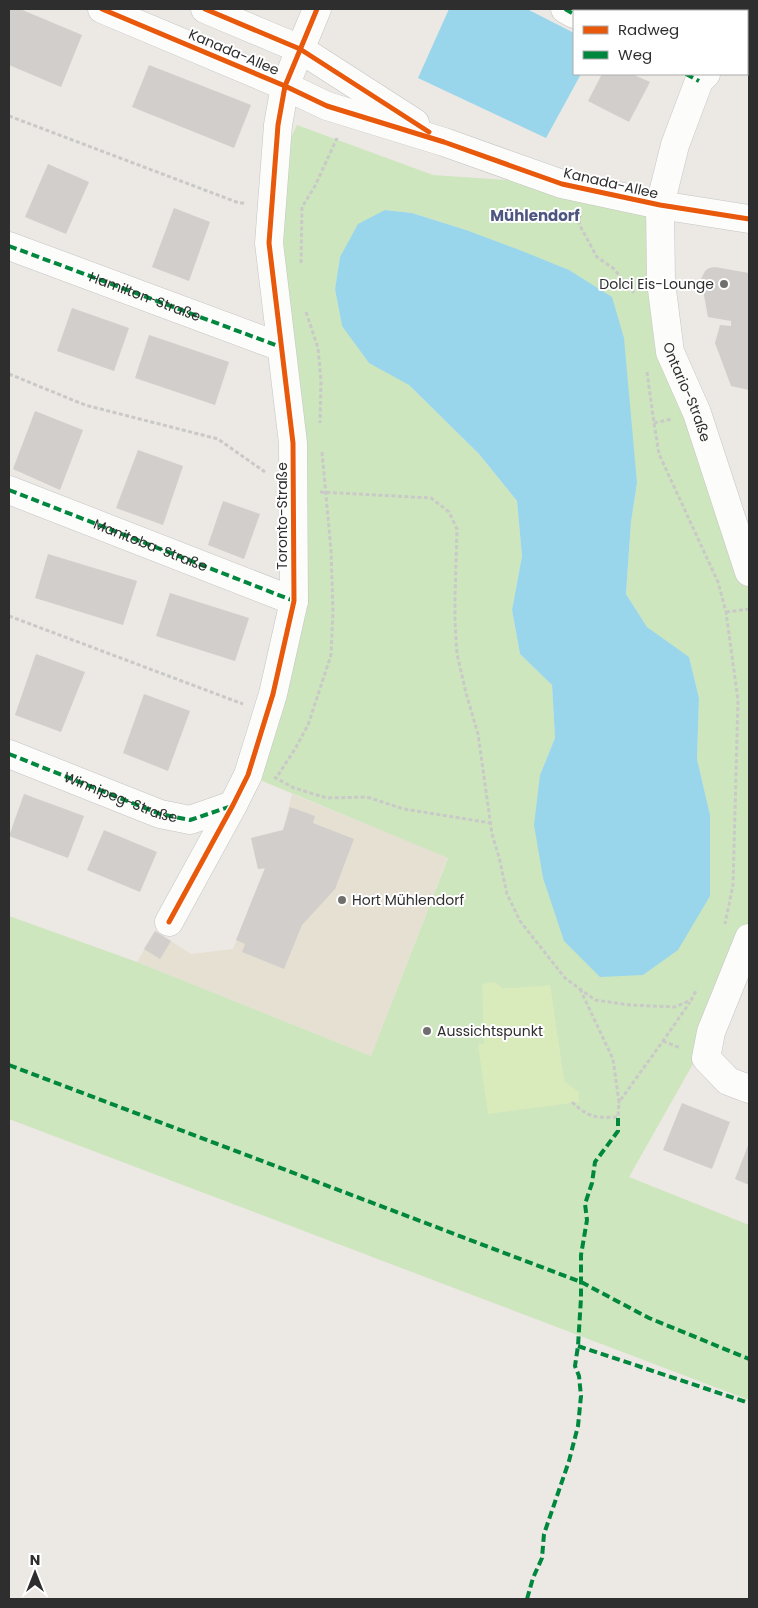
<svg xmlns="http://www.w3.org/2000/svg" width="758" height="1608" font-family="Poppins,sans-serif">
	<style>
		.education { fill: #e6e0d3 }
		.green { fill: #cee6be; fill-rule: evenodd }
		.pitch { fill: #d9eabb }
		.water { fill: #99d6ec }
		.building { fill: #d1cecb }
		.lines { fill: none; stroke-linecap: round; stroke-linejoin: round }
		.minor-casing { stroke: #c5c4c5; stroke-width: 29 }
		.path { stroke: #c9c9c8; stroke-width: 3; stroke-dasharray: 4 2.5; stroke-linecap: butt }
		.minor { stroke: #fcfcfb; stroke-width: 28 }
		.quiet { stroke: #00873e; stroke-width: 4; stroke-dasharray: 8 4; stroke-linecap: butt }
		.cycleway-casing { stroke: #fff; stroke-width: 8 }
		.cycleway { stroke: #e8590c; stroke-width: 5 }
		.poi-dot { fill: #706f6e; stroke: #fff; stroke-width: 2 }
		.labels { text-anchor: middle; stroke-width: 4; stroke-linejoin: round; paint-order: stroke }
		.street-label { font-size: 14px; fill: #2e2e2e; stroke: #fff }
		.poi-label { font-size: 14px; fill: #2e2e2e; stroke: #fff; text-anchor: start }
		.neighbourhood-label { font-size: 15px; font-weight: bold; fill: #4d5680; stroke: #fff }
	</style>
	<rect width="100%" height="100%" fill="#ece8e4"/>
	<!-- education -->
	<polygon class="education" points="292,794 448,857 371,1056 137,962 155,931 191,954 233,949 265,869 258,869 251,838 283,830"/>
	<!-- green -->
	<path class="green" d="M297,125L433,175L562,184L660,205L661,282L749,572V938L711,1032L629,1177L749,1225V1400L9,1119V916L137,962L371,1056L448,858L248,775L294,600L273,176ZM385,210L412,213L466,230L637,483L631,522L626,594L647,627L689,658L699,698L697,759L710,816V896L540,775L555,738L552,685L520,654L512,610L522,556L517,501L479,454L409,385L342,326L335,289L340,257ZM494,982L503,989L550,986L564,1082L579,1092L478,1045L485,1044Z"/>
	<!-- pitch -->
	<polygon class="pitch" points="494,982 503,989 550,985 564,1082 579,1092 579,1102 488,1114 478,1045 484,1043 482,984"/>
	<!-- water -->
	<g class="water">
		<polygon points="449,9 527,9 574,33 574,74 581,74 546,138 418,78"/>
		<polygon points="385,210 412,213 466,230 517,249 569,270 612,297 624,338 637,483 631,522 626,594 647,627 689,657 699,698 697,759 710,815 710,896 678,950 643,975 600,977 564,941 543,878 534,825 540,775 555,738 552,685 520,654 512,610 522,556 517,501 479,454 409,385 369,363 342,326 335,289 340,257 358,224"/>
	</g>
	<!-- building -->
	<g class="building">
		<polygon points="9,9 20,9 82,35 61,87 9,65"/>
		<polygon points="641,9 695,9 693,11 644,11"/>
		<polygon points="149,65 251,105 234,148 132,107"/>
		<polygon points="602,74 632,74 650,82 629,122 588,101"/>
		<polygon points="48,164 89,182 66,234 25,217"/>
		<polygon points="174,208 210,222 189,281 152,267"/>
		<polygon points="715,267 749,273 749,390 731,386 715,343 720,325 731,326 731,321 708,317 701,279 705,271 709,268"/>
		<polygon points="72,308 129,328 114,371 57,351"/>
		<polygon points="149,335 229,362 215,405 135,378"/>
		<polygon points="35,411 83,430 60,490 13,469"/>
		<polygon points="138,450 183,466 163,525 116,508"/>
		<polygon points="223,501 260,514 244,559 208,545"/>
		<polygon points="48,554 137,581 123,625 35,598"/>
		<polygon points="170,593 249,618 235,661 156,636"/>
		<polygon points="36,654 85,672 61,732 15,715"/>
		<polygon points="144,694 190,711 168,771 123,753"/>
		<polygon points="24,794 84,816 68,858 9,836"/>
		<polygon points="290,807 315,816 313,823 354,839 335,889 302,925 284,969 242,952 245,944 236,940 265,868 258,869 251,838 283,830"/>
		<polygon points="104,830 157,852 140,892 87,870"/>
		<polygon points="155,931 171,941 160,959 144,949"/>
		<polygon points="682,1103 730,1122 712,1169 663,1150"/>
		<polygon points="749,1143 749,1185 735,1179"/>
	</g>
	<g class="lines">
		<!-- minor casing -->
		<g class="minor-casing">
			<g id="minor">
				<polyline points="102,9 285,86 327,106 444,142 562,184 660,205 749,219"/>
				<polyline points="205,9 300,49 415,123"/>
				<polyline points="565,9 574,14"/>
				<polyline points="747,31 749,28"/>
				<path id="s1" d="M706,74L699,81L675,145L660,205L661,282L670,352L697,413L749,572"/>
				<path id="s2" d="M9,246L281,347"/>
				<polyline points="9,490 294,601"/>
				<path id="s3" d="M9,754L160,814L190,820L233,805"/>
				<polyline points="169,922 233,805 248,775 273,694 294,601 293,443 269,243 278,125 285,86 317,9"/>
				<polyline points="749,938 711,1032 706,1058 728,1081 749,1089"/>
			</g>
		</g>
		<!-- path -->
		<g class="path">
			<polyline points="9,116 239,203 245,203"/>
			<polyline points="580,214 579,224 597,257 613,268 634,293"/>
			<polyline points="301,263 302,207 315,186 337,138"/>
			<polyline points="306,312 318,348 321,381 320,423"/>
			<polyline points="647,372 654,423 659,454 718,582 726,612 738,700 733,885 725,924"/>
			<polyline points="9,374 85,405 218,439 265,472"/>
			<polyline points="654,423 672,419"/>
			<polyline points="320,492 431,498 449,512 457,529 455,596 455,623 457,654 466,693 478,734 492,834 499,857 507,894 520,921 565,978 595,1000 630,1005 675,1007 691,1000 697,989"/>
			<polyline points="726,612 749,609"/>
			<polyline points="9,616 243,704"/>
			<polyline points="278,775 295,749 308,725 331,655 333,612 331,550 322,452"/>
			<polyline points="274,777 294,788 327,798 367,797 404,809 491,823"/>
			<polyline points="580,989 613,1059 619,1102 663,1041 690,1002"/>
			<polyline points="663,1041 680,1048"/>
			<path d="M572,1102C589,1118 596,1118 618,1117L619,1102"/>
		</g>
		<!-- minor -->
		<use href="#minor" class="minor"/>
		<!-- quiet -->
		<g class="quiet">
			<polyline points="565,9 574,14"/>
			<polyline points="686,74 699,81"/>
			<polyline points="9,246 281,347"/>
			<path id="s4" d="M9,490L294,601"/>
			<polyline points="9,754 160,814 190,820 232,806"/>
			<polyline points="9,1065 581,1282 649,1318 749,1359"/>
			<polyline points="578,1346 749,1403"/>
			<polyline points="527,1599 533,1578 542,1558 544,1534 569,1461 578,1426 581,1396 579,1376 575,1366 578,1346 581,1298 581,1255 587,1220 585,1204 592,1183 595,1162 618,1131 618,1117"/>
		</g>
		<!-- cycleway casing -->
		<g class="cycleway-casing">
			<g id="cycleway">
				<polyline points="102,9 285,86 327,106 444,142 562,184 660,205 749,219"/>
				<polyline points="205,9 300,49 429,132"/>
				<polyline points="169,922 233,805 248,775 273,694 294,601 293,443 269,243 278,125 285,86 317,9"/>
			</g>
		</g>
		<!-- cycleway -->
		<use href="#cycleway" class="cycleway"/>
	</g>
	<!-- markers -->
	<g class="poi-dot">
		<circle cx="724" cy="284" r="5"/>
		<circle cx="342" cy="900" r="5"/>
		<circle cx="427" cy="1031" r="5"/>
	</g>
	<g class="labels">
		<!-- street labels -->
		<g class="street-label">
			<text transform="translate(234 52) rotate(23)" y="5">Kanada-Allee</text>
			<text transform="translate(611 183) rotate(13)" y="5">Kanada-Allee</text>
			<text dy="5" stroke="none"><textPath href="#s2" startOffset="145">Hamilton-Straße</textPath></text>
			<text dy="5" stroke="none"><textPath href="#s1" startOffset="331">Ontario-Straße</textPath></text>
			<text transform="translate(282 516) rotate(-90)" y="5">Toronto-Straße</text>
			<text dy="5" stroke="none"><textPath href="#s4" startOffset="152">Manitoba-Straße</textPath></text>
			<text dy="5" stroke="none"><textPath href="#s3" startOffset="120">Winnipeg-Straße</textPath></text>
		</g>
		<!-- poi labels -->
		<g class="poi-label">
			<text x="714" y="289" text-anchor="end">Dolci Eis-Lounge</text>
			<text x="352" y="905">Hort Mühlendorf</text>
			<text x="437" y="1036">Aussichtspunkt</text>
		</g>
		<!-- neighbourhood labels -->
		<g class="neighbourhood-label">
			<text x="535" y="221">Mühlendorf</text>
		</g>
	</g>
	<!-- border -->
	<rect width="758" height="1608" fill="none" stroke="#2e2e2e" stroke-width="20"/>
	<!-- legend -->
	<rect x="573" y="10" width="175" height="65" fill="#ffffff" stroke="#ababab"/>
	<rect x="583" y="26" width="25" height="8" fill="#e8590c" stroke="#ababab"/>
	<text x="618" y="35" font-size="15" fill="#2e2e2e">Radweg</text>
	<rect x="583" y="51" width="25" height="8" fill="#00873e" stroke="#ababab"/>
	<text x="618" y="60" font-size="15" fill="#2e2e2e">Weg</text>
	<!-- north arrow -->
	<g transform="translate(35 1573)" stroke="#ffffff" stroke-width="4" paint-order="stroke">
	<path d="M0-4L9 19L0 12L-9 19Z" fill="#2e2e2e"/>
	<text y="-8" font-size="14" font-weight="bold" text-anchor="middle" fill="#2e2e2e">N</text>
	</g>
</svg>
